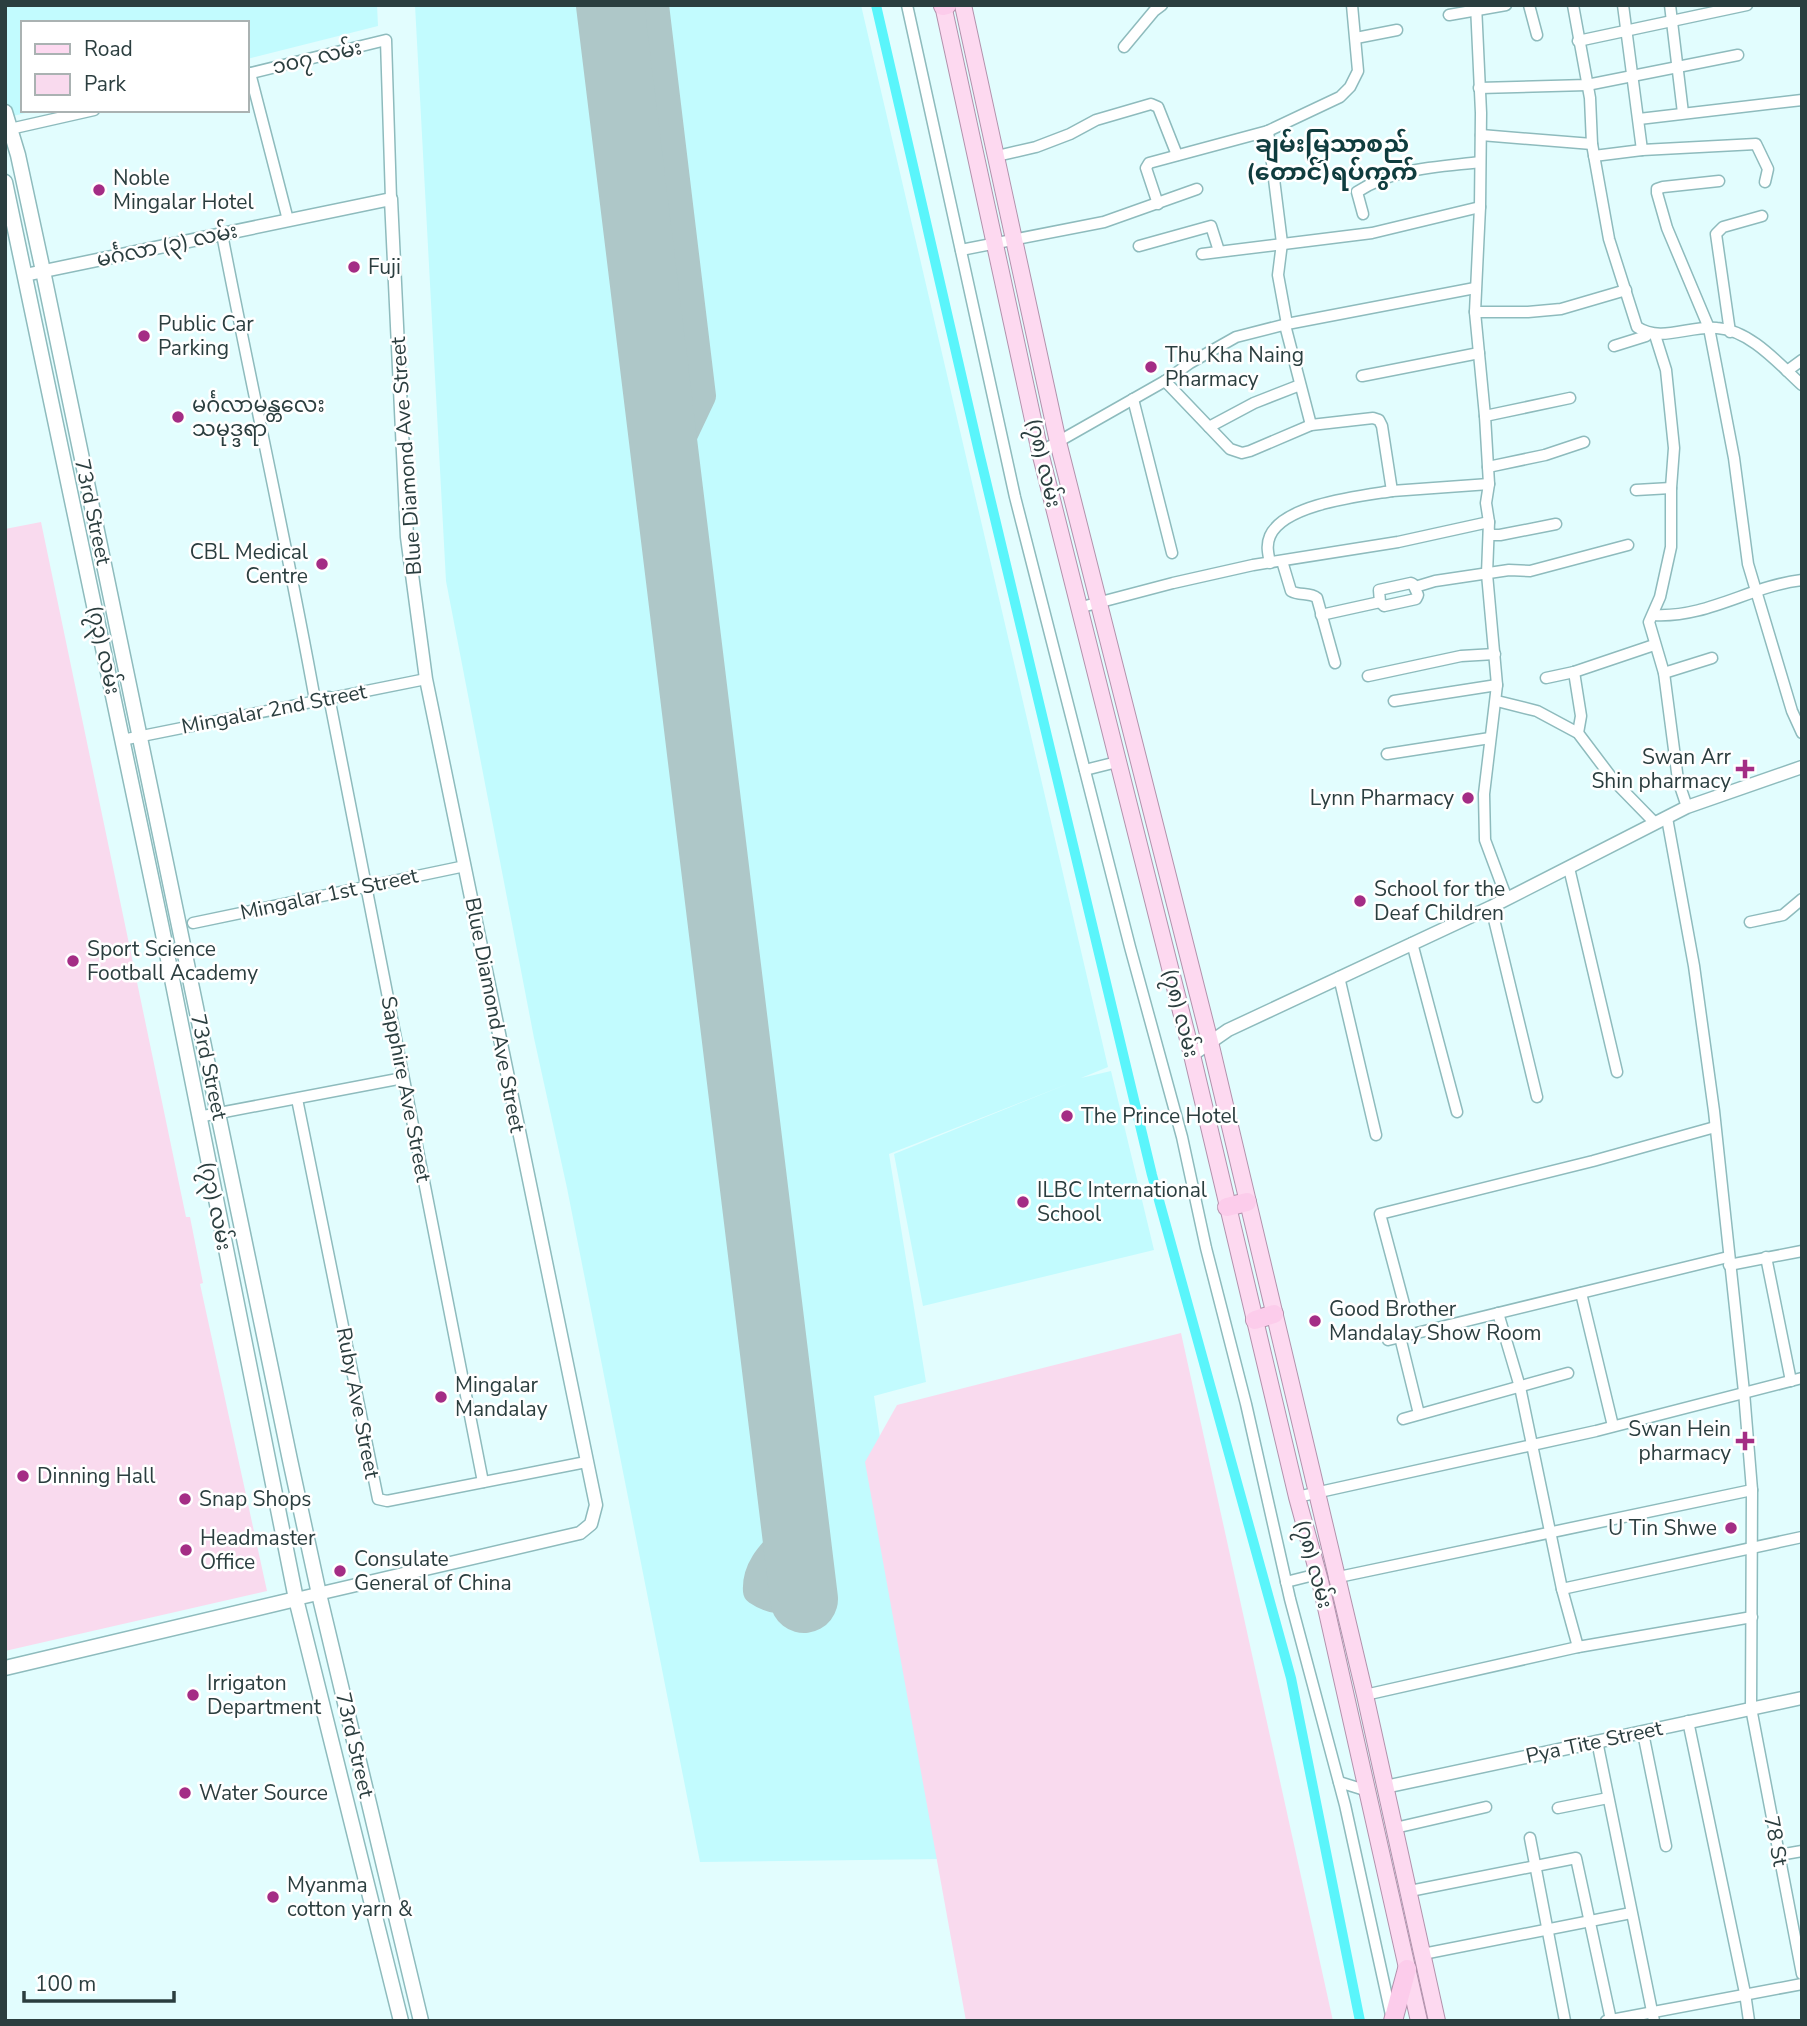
<svg xmlns="http://www.w3.org/2000/svg" width="1807" height="2026" font-family="'Nunito Sans','Noto Sans Myanmar',sans-serif">
	<style>
		.built { fill: #c2fbfe }
		.green { fill: #f9daee }
		.lines { fill: none; stroke-linecap: round; stroke-linejoin: round }
		.canal { stroke: #5af5fb; stroke-width: 10 }
		.taxiway { stroke: #aec7c8; stroke-width: 28 }
		.runway { stroke: #aec7c8; stroke-width: 68 }
		.minor-casing { stroke: #8ebbbd; stroke-width: 13 }
		.tertiary-casing { stroke: #8ebbbd; stroke-width: 15 }
		.secondary-casing { stroke: #8ebbbd; stroke-width: 17 }
		.primary-casing { stroke: #b292ac; stroke-width: 18 }
		.trunk-casing { stroke: #b292ac; stroke-width: 20 }
		.minor { stroke: #fff; stroke-width: 10 }
		.tertiary { stroke: #fff; stroke-width: 12 }
		.secondary { stroke: #fff; stroke-width: 14 }
		.primary { stroke: #fdd9f0; stroke-width: 16 }
		.trunk { stroke: #fccceb; stroke-width: 18 }
		.poi-dot { fill: #a42d85; stroke: #fff; stroke-width: 2.5 }
		.labels { text-anchor: middle; stroke-width: 5; stroke-linejoin: round; paint-order: stroke }
		.street-label { font-size: 21px; fill: #2b3e3f; stroke: #fff }
		.poi-label { font-size: 21px; fill: #2b3e3f; stroke: #fff; text-anchor: start }
		.quarter-label { font-size: 24px; font-weight: bold; fill: #0f3c3e; stroke: #fff }
	</style>
	<rect width="100%" height="100%" fill="#e2fdfe"/>
	<!-- built -->
	<g class="built">
		<polygon points="5,5 377,5 378,26 247,59 247,23 23,23 23,110 38,110 5,118"/>
		<polygon points="415,5 861,5 1108,1067 1081,1078 1111,1071 1154,1250 923,1306 894,1154 1070,1083 889,1154 926,1382 874,1396 941,1859 700,1862 567,1188 534,1038 446,581"/>
	</g>
	<!-- green -->
	<g class="green">
		<polygon points="41,522 186,1217 190,1217 203,1283 200,1284 267,1591 5,1651 5,529"/>
		<polygon points="1181,1333 1333,2021 966,2021 865,1462 897,1405"/>
	</g>
	<g class="lines">
		<!-- canal -->
		<polyline class="canal" points="876,5 979,452 1152,1175 1291,1678 1360,2021"/>
		<!-- taxiway -->
		<g class="taxiway">
			<polyline points="655,5 702,396 667,470"/>
			<path d="M795,1528C779,1547 755,1564 757,1591C773,1602 785,1600 804,1599"/>
		</g>
		<!-- runway -->
		<polyline class="runway" points="610,5 804,1599"/>
		<!-- minor casing -->
		<g class="minor-casing">
			<g id="minor">
				<polyline points="907,5 1015,497 1130,947 1182,1137 1206,1248 1246,1404 1290,1599 1345,1805 1391,2015"/>
				<polyline points="1476,5 1481,113 1480,207 1475,312 1485,416 1489,484 1486,503 1489,522 1487,574 1497,685 1484,794 1485,840 1507,899"/>
				<polyline points="1529,5 1537,35"/>
				<path d="M1573,5L1590,98L1592,144L1609,239L1637,327C1661,343 1690,325 1717,328C1750,330 1779,364 1802,385"/>
				<polyline points="1623,5 1642,150"/>
				<polyline points="1670,5 1683,113"/>
				<polyline points="1449,15 1506,5"/>
				<polyline points="1356,38 1397,30"/>
				<polyline points="1578,41 1747,5"/>
				<polyline points="1124,47 1154,11 1162,5"/>
				<polyline points="250,73 288,220"/>
				<polyline points="247,74 386,40 391,199"/>
				<polyline points="1479,88 1587,85 1738,55"/>
				<polyline points="1639,119 1802,100"/>
				<polyline points="10,129 94,110"/>
				<polyline points="1268,131 1282,243 1278,275 1287,324"/>
				<polyline points="1481,135 1592,144"/>
				<polyline points="997,156 1036,147 1070,134 1096,120 1151,104 1158,107 1177,155"/>
				<polyline points="1594,156 1642,150 1756,144 1768,169 1765,182"/>
				<polyline points="1719,181 1663,187 1657,189 1657,193 1667,228 1709,328 1734,458 1748,564 1792,711 1802,733"/>
				<polyline points="1158,204 1146,168 1149,163 1268,131 1340,97 1350,87 1358,71 1352,5"/>
				<path d="M1363,214L1357,192C1393,168 1438,167 1480,162"/>
				<path d="M222,234C252,390 287,544 315,700"/>
				<polyline points="1139,246 1211,226 1219,251"/>
				<polyline points="961,250 1104,222 1197,189"/>
				<polyline points="1202,254 1372,233 1480,207"/>
				<polyline points="1475,312 1528,312 1561,309 1626,290"/>
				<polyline points="1285,325 1311,425"/>
				<polyline points="1730,332 1716,234 1723,227 1762,216"/>
				<polyline points="1655,335 1666,370 1674,448 1671,488 1671,547 1660,597 1649,622 1664,673 1678,780 1687,807"/>
				<polyline points="1614,346 1646,336 1649,333"/>
				<polyline points="1787,371 1802,360"/>
				<polyline points="1362,376 1479,353"/>
				<polyline points="1165,381 1230,449 1242,453 1250,451 1311,425 1373,418 1379,420 1382,426 1392,491 1489,484"/>
				<polyline points="1133,399 1172,553"/>
				<polyline points="1485,416 1570,398"/>
				<polyline points="1209,427 1254,403 1300,385"/>
				<polyline points="1040,452 1165,381 1190,363 1236,337 1287,324 1475,288"/>
				<polyline points="1488,467 1545,455 1584,442"/>
				<polyline points="1636,490 1671,488"/>
				<polyline points="1489,532 1492,535 1500,535 1556,524"/>
				<path d="M1282,561L1291,591C1299,596 1310,592 1317,598L1335,663"/>
				<path d="M1270,563C1268,553 1266,545 1270,536C1284,504 1361,496 1392,491"/>
				<polyline points="1415,587 1435,581 1509,570 1530,571 1628,545"/>
				<polyline points="1078,608 1173,583 1253,565 1398,542 1489,522"/>
				<polyline points="1321,615 1380,602 1384,606 1416,599 1418,595 1413,584 1411,583 1379,590 1380,602"/>
				<path d="M1654,615C1708,618 1750,586 1802,580"/>
				<polyline points="1574,672 1581,716 1578,733"/>
				<polyline points="1664,673 1712,658"/>
				<polyline points="1368,676 1461,656 1495,654"/>
				<polyline points="1546,678 1574,672 1654,645"/>
				<polyline points="329,697 483,1482"/>
				<polyline points="1394,701 1497,685"/>
				<polyline points="1497,701 1537,711 1578,733 1615,782 1655,823"/>
				<polyline points="122,740 426,679"/>
				<polyline points="1387,754 1490,738"/>
				<polyline points="1085,770 1117,762"/>
				<polyline points="1667,818 1694,966 1714,1111 1744,1392 1752,1490 1751,1708 1802,1974"/>
				<polyline points="1569,868 1617,1072"/>
				<polyline points="1491,907 1537,1097"/>
				<polyline points="1750,922 1783,915 1802,899"/>
				<polyline points="193,923 465,866"/>
				<polyline points="1412,943 1457,1112"/>
				<polyline points="1339,977 1376,1135"/>
				<polyline points="297,1099 378,1499 387,1501 586,1462"/>
				<polyline points="198,1117 403,1078"/>
				<polyline points="1766,1257 1791,1381"/>
				<polyline points="1729,1265 1802,1251"/>
				<polyline points="1581,1293 1613,1426"/>
				<polyline points="1404,1304 1380,1214 1593,1161 1715,1127"/>
				<polyline points="1498,1313 1520,1387 1562,1589 1578,1647"/>
				<polyline points="1400,1337 1419,1414"/>
				<polyline points="1388,1340 1728,1257"/>
				<polyline points="1403,1419 1568,1373"/>
				<polyline points="1297,1497 1596,1431 1802,1378"/>
				<polyline points="1334,1578 1752,1490"/>
				<polyline points="1286,1582 1318,1574"/>
				<polyline points="1562,1589 1802,1537"/>
				<polyline points="1365,1695 1578,1647 1752,1617"/>
				<polyline points="1688,1721 1745,1993 1749,2021"/>
				<polyline points="1643,1733 1666,1846"/>
				<polyline points="1597,1741 1654,2021"/>
				<polyline points="1339,1782 1368,1791"/>
				<polyline points="1558,1808 1608,1798"/>
				<polyline points="1395,1828 1486,1807"/>
				<polyline points="1530,1838 1565,2021"/>
				<polyline points="1779,1855 1802,1851"/>
				<polyline points="1410,1891 1576,1858 1611,2020"/>
				<polyline points="1423,1954 1631,1913"/>
				<polyline points="1606,2021 1802,1984"/>
			</g>
		</g>
		<!-- tertiary casing -->
		<g class="tertiary-casing">
			<g id="tertiary">
				<polyline points="25,275 391,199 407,537 426,679 596,1505 591,1524 580,1533 296,1599"/>
				<polyline points="1192,1055 1228,1030 1491,907 1687,807 1802,767"/>
				<polyline points="1385,1787 1802,1698"/>
			</g>
		</g>
		<!-- secondary casing -->
		<g class="secondary-casing">
			<g id="secondary">
				<polyline points="5,112 18,155 43,271 290,1460 319,1594 421,2021"/>
				<polyline points="5,182 162,929 296,1599 401,2021"/>
				<polyline points="5,1668 296,1599"/>
			</g>
		</g>
		<!-- primary casing -->
		<g class="primary-casing">
			<g id="primary">
				<polyline points="943,5 1040,452 1192,1055 1297,1497 1320,1581 1419,2021"/>
				<polyline points="963,5 1058,442 1210,1042 1365,1695 1437,2021"/>
			</g>
		</g>
		<!-- trunk casing -->
		<g class="trunk-casing">
			<g id="trunk">
				<polyline points="943,6 947,5"/>
				<polyline points="1227,1207 1247,1202"/>
				<polyline points="1255,1320 1274,1314"/>
				<polyline points="1393,2021 1407,1969"/>
			</g>
		</g>
		<!-- minor -->
		<use href="#minor" class="minor"/>
		<!-- tertiary -->
		<use href="#tertiary" class="tertiary"/>
		<!-- secondary -->
		<use href="#secondary" class="secondary"/>
		<!-- primary -->
		<use href="#primary" class="primary"/>
		<!-- trunk -->
		<use href="#trunk" class="trunk"/>
	</g>
	<!-- markers -->
	<g class="poi-dot">
		<circle cx="99" cy="190" r="7"/>
		<circle cx="354" cy="267" r="7"/>
		<circle cx="144" cy="336" r="7"/>
		<circle cx="1151" cy="367" r="7"/>
		<circle cx="178" cy="417" r="7"/>
		<circle cx="322" cy="564" r="7"/>
		<path d="M1741.5 758.5h7v7h7v7h-7v7h-7v-7h-7v-7h7z"/>
		<circle cx="1468" cy="798" r="7"/>
		<circle cx="1360" cy="901" r="7"/>
		<circle cx="73" cy="961" r="7"/>
		<circle cx="1067" cy="1116" r="7"/>
		<circle cx="1023" cy="1202" r="7"/>
		<circle cx="1315" cy="1321" r="7"/>
		<circle cx="441" cy="1397" r="7"/>
		<path d="M1741.5 1430.5h7v7h7v7h-7v7h-7v-7h-7v-7h7z"/>
		<circle cx="23" cy="1476" r="7"/>
		<circle cx="185" cy="1499" r="7"/>
		<circle cx="1731" cy="1528" r="7"/>
		<circle cx="186" cy="1550" r="7"/>
		<circle cx="340" cy="1571" r="7"/>
		<circle cx="193" cy="1695" r="7"/>
		<circle cx="185" cy="1793" r="7"/>
		<circle cx="273" cy="1897" r="7"/>
	</g>
	<g class="labels">
		<!-- street labels -->
		<g class="street-label">
			<text transform="translate(317 57) rotate(-13)" y="7">၁၀၇ လမ်း</text>
			<text transform="translate(167 245) rotate(-12)" y="7">မင်္ဂလာ (၃) လမ်း</text>
			<text transform="translate(406 456) rotate(-94)" y="7">Blue Diamond Ave Street</text>
			<text transform="translate(1044 463) rotate(77)" y="7">(၇၈) လမ်း</text>
			<text transform="translate(93 512) rotate(78)" y="7">73rd Street</text>
			<text transform="translate(104 650) rotate(78)" y="7">(၇၃) လမ်း</text>
			<text transform="translate(274 709) rotate(-11)" y="7">Mingalar 2nd Street</text>
			<text transform="translate(329 894) rotate(-12)" y="7">Mingalar 1st Street</text>
			<text transform="translate(1181 1013) rotate(76)" y="7">(၇၈) လမ်း</text>
			<text transform="translate(495 1015) rotate(79)" y="7">Blue Diamond Ave Street</text>
			<text transform="translate(209 1067) rotate(78)" y="7">73rd Street</text>
			<text transform="translate(406 1089) rotate(79)" y="7">Sapphire Ave Street</text>
			<text transform="translate(216 1206) rotate(79)" y="7">(၇၃) လမ်း</text>
			<text transform="translate(358 1403) rotate(79)" y="7">Ruby Ave Street</text>
			<text transform="translate(1314 1564) rotate(75)" y="7">(၇၈) လမ်း</text>
			<text transform="translate(1594 1742) rotate(-12)" y="7">Pya Tite Street</text>
			<text transform="translate(355 1745) rotate(77)" y="7">73rd Street</text>
			<text transform="translate(1776 1841) rotate(79)" y="7">78 St</text>
		</g>
		<!-- poi labels -->
		<g class="poi-label">
			<text x="113" y="185">Noble<tspan x="113" dy="24">Mingalar Hotel</tspan></text>
			<text x="368" y="274">Fuji</text>
			<text x="158" y="331">Public Car<tspan x="158" dy="24">Parking</tspan></text>
			<text x="1165" y="362">Thu Kha Naing<tspan x="1165" dy="24">Pharmacy</tspan></text>
			<text x="192" y="412">မင်္ဂလာမန္တလေး<tspan x="192" dy="24">သမုဒ္ဒရာ</tspan></text>
			<text x="308" y="559" text-anchor="end">CBL Medical<tspan x="308" dy="24">Centre</tspan></text>
			<text x="1731" y="764" text-anchor="end">Swan Arr<tspan x="1731" dy="24">Shin pharmacy</tspan></text>
			<text x="1454" y="805" text-anchor="end">Lynn Pharmacy</text>
			<text x="1374" y="896">School for the<tspan x="1374" dy="24">Deaf Children</tspan></text>
			<text x="87" y="956">Sport Science<tspan x="87" dy="24">Football Academy</tspan></text>
			<text x="1081" y="1123">The Prince Hotel</text>
			<text x="1037" y="1197">ILBC International<tspan x="1037" dy="24">School</tspan></text>
			<text x="1329" y="1316">Good Brother<tspan x="1329" dy="24">Mandalay Show Room</tspan></text>
			<text x="455" y="1392">Mingalar<tspan x="455" dy="24">Mandalay</tspan></text>
			<text x="1731" y="1436" text-anchor="end">Swan Hein<tspan x="1731" dy="24">pharmacy</tspan></text>
			<text x="37" y="1483">Dinning Hall</text>
			<text x="199" y="1506">Snap Shops</text>
			<text x="1717" y="1535" text-anchor="end">U Tin Shwe</text>
			<text x="200" y="1545">Headmaster<tspan x="200" dy="24">Office</tspan></text>
			<text x="354" y="1566">Consulate<tspan x="354" dy="24">General of China</tspan></text>
			<text x="207" y="1690">Irrigaton<tspan x="207" dy="24">Department</tspan></text>
			<text x="199" y="1800">Water Source</text>
			<text x="287" y="1892">Myanma<tspan x="287" dy="24">cotton yarn &amp;</tspan></text>
		</g>
		<!-- quarter labels -->
		<g class="quarter-label">
			<text x="1332" y="152">ချမ်းမြသာစည်<tspan x="1332" dy="28">(တောင်)ရပ်ကွက်</tspan></text>
		</g>
	</g>
	<!-- border -->
	<rect width="1807" height="2026" fill="none" stroke="#2b3e3f" stroke-width="14"/>
	<!-- legend -->
	<rect x="21" y="21" width="228" height="91" fill="#ffffff" stroke="#aab2b2" stroke-width="2"/>
	<rect x="35" y="44" width="35" height="10" fill="#fdd9f0" stroke="#aab2b2" stroke-width="2"/>
	<text x="84" y="56" font-size="21" fill="#2b3e3f">Road</text>
	<rect x="35" y="74" width="35" height="21" fill="#f9daee" stroke="#aab2b2" stroke-width="2"/>
	<text x="84" y="91" font-size="21" fill="#2b3e3f">Park</text>
	<!-- scale -->
	<path d="M24 1991v10h150v-10" fill="none" stroke="#2b3e3f" stroke-width="3.5"/>
	<text x="35" y="1991" font-size="21" fill="#2b3e3f" stroke="#ffffff" stroke-width="5" paint-order="stroke">100 m</text>
</svg>
